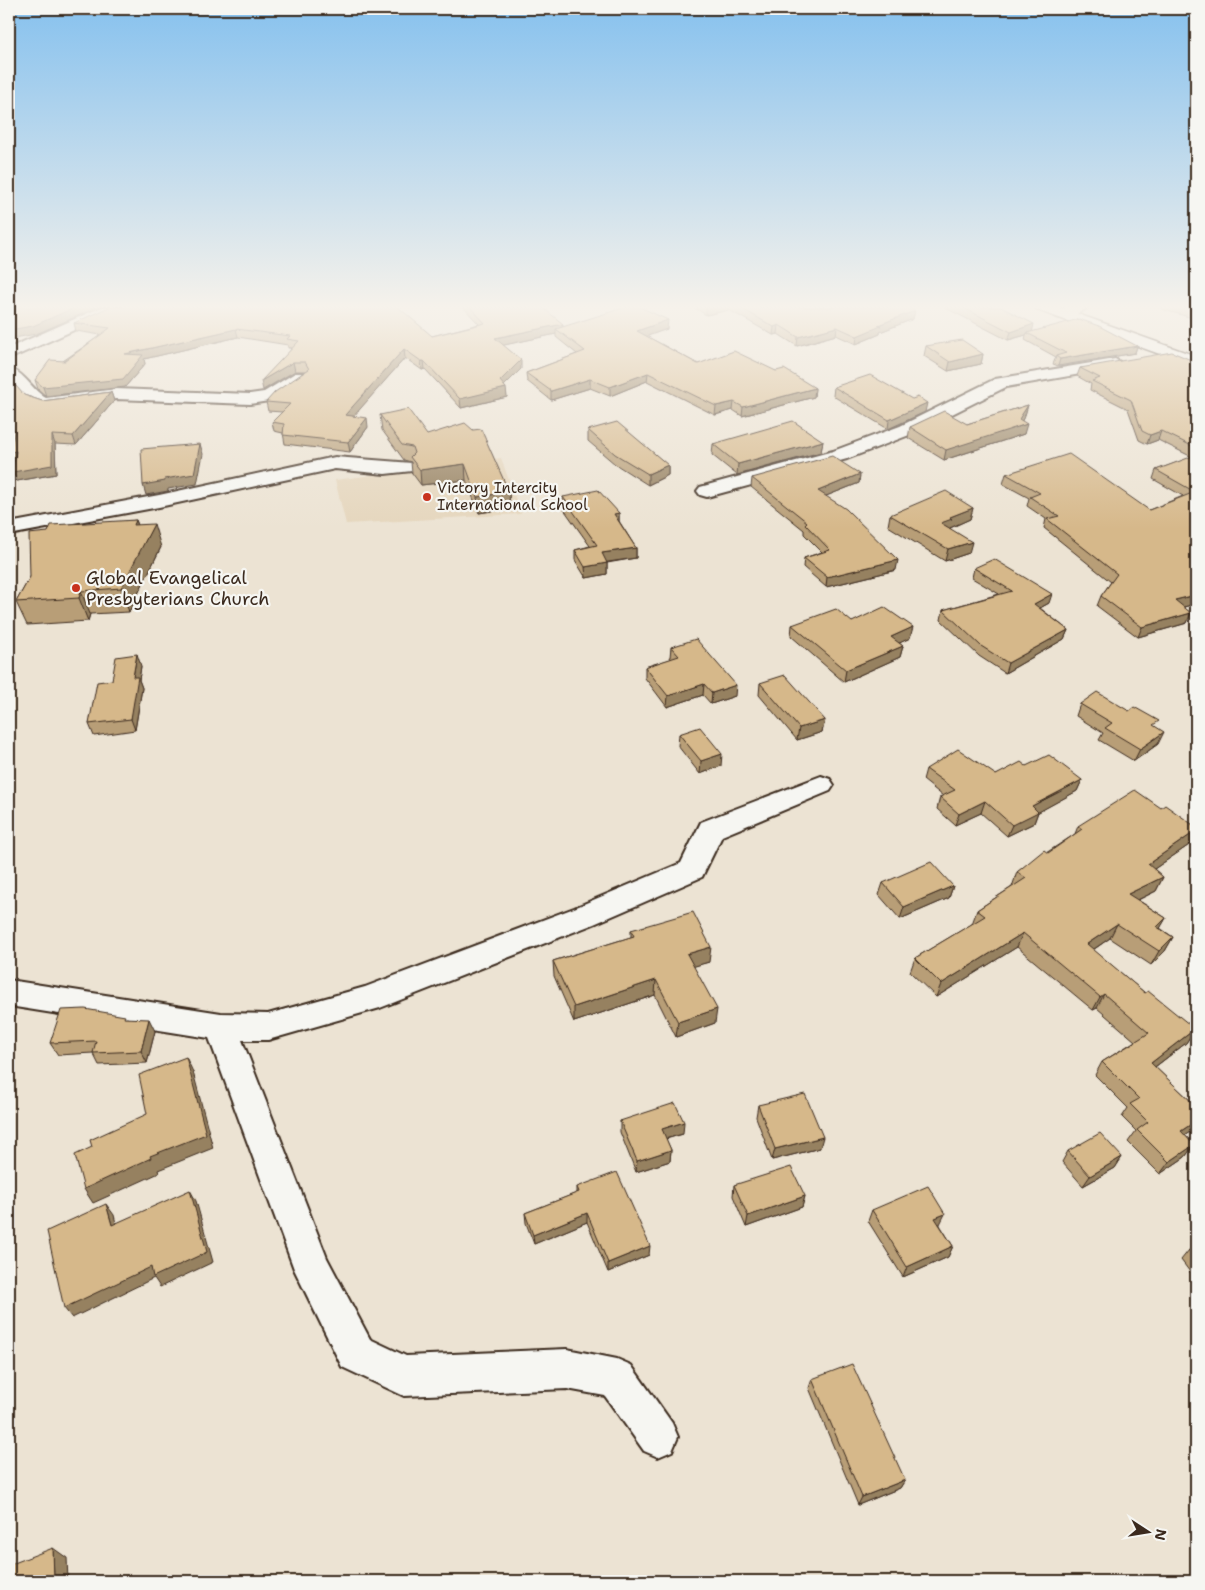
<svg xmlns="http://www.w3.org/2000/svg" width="1205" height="1590" font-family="'Shantell Sans',sans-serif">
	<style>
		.built { fill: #e5d6bd }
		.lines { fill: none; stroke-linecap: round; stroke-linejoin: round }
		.street-casing { stroke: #3b2a1e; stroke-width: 4 }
		.secondary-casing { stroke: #3b2a1e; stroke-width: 3 }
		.street { fill: #f6f6f2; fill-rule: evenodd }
		.secondary { fill: #f6f6f2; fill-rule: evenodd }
		.wall { fill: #b89e77; stroke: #3b2a1e }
		.shaded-wall { fill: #968161; stroke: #3b2a1e }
		.building { fill: #d6b88a; stroke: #3b2a1e }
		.poi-dot { fill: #c8321e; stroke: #f6f6f2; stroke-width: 2 }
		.labels { text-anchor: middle; stroke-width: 4.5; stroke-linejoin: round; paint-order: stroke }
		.far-poi-label { font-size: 15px; fill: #3b2a1e; stroke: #f6f6f2; text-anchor: start }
		.poi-label { font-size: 18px; fill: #3b2a1e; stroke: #f6f6f2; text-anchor: start }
	</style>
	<rect width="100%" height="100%" fill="#ece3d3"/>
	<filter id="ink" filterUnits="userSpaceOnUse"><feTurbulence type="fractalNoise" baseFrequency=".02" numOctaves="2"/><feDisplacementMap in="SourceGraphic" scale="10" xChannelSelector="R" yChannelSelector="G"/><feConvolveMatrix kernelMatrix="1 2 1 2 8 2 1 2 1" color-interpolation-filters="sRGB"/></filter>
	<g filter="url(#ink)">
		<!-- built -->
		<polygon class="built" points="501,458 521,514 346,524 335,480"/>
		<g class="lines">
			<!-- street casing -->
			<g class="street-casing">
				<g id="street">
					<polygon points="102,307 122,307 119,310 9,359 9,348"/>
					<path d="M1066,307H1087C1080,314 1066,320 1057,317L1054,314Z"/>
					<polygon points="1115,359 1123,364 1121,367 1006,387 912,434 847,459 707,497 700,495 697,491 700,487 833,451 900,426 995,379"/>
					<path d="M9,368C24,372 32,390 46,398L116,389L250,394L264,392L295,373H307L309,377L275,400L250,404L116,399L45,408L28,402L9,382Z"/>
					<polygon points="335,457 412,463 414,467 412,471 385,474 335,469 159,507 9,535 9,523 159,495"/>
					<polygon points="821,776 830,779 834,785 830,791 722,836 702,877 594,924 380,1008 268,1040 242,1040 327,1258 370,1339 406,1356 567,1349 617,1359 631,1365 672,1423 678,1437 672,1451 658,1457 644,1451 605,1396 567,1389 404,1396 342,1367 294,1269 209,1038 9,1006 9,980 221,1013 268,1014 365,987 574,908 681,863 701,822"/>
				</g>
			</g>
			<!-- secondary casing -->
			<g class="secondary-casing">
				<polygon id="secondary" points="1035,307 1058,307 1196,356 1196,367 1037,310"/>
			</g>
			<!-- street -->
			<use href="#street" class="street"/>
			<!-- secondary -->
			<use href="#secondary" class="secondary"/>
		</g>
		<!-- wall -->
		<g class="wall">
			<polygon points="463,307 542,307 563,327 667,329 646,336 698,364 776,371 815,388 814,397 742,416 733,410 715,415 647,381 610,396 590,388 551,400 527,381 526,373 577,354 556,337 556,334 503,345 521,369 504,386 507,397 461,408 425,369 422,370 405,358 353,416 368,427 350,452 285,444 283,433 274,431 272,422 282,412 268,411 266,402 305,371 295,371 263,390 292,348 288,348 288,345 238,337 144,359 145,364 125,387 46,396 38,389 35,380 101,335 76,331 74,323 432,336 479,324"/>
			<polygon points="694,307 909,307 913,319 880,332 880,334 856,344 836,335 797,346 778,334 773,335 729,310 706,315"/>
			<polygon points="944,307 1001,307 1032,332 1137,346 1135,353 1058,366 1053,364 1056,357 1025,340 1026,335 1008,340"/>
			<polygon points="1162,307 1196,307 1196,319 1161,309"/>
			<polygon points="926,346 983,354 981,364 948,371 924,356"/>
			<polygon points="1196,362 1196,604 1183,607 1191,613 1187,623 1138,637 1097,606 1101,596 1111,582 1044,528 1046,519 1027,506 1029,498 1003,484 1006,474 1149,510 1183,496 1153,479 1156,470 1192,457 1158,440 1147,444 1139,440 1128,409 1090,390 1091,384 1077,376 1080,368"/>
			<polygon points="834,387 925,412 888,429 833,396"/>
			<polygon points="111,392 114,401 76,445 55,444 56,474 17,481 15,461 13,461 13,439 24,395 42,401"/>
			<polygon points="1028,405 1025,415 1022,420 1024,434 944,460 908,438 910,427 967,424"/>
			<polygon points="380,415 427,435 509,492 510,508 479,513 466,480 421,485 412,473 411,462 404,460 382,430"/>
			<polygon points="588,430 668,465 668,475 648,485 615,464 588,441"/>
			<polygon points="823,441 821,452 737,475 712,455 713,444"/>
			<polygon points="860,474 859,483 826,496 896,570 826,587 803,567 804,558 822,552 804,534 804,530 751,487 752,478"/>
			<polygon points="563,497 619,513 619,521 636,548 636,558 607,563 607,574 586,578 575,560 575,550 590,546 563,508"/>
			<polygon points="973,508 970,519 950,528 969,553 945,561 888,526 890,515"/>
			<polygon points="136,520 138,525 161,547 129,612 90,614 88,621 27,625 16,602 30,577 48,532"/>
			<polygon points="974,568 1049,603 1040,608 1068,630 1064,639 1005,673 979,656 941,620 943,610 999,594 972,578"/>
			<polygon points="852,622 910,638 899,643 903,646 900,657 844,682 791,636 792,625"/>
			<polygon points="671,647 735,696 711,704 703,695 667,707 645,678 645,667 671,659 670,657"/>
			<polygon points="141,666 139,680 142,688 135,730 94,736 89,724 112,680"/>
			<polygon points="760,683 825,720 822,732 797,740 759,695"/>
			<polygon points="1080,704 1156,727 1158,744 1134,761 1099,740 1103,733 1076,716"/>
			<polygon points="679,734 721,766 700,774 678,746"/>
			<polygon points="1026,766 1082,780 1077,791 1038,812 1034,823 1007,836 981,813 955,825 937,809 940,797 943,796 923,780 926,769 996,775"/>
			<polygon points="1078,826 1192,843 1154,869 1163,877 1156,891 1138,900 1166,918 1160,928 1173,937 1165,951 1151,965 1110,938 1093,950 1145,993 1195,1029 1186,1043 1155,1067 1196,1106 1196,1128 1185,1135 1194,1145 1185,1157 1160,1174 1128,1142 1136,1131 1122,1117 1128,1108 1095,1075 1102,1062 1135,1041 1097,1008 1093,1010 1017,947 936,997 910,972 915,958 972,924 977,910 1012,887 1017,872 1075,834"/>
			<polygon points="883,883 953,886 949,898 900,919 879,895"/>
			<polygon points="631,930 709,962 693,966 715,1023 676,1037 655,995 574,1022 554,976 553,961 631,937"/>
			<polygon points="127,1018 155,1031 147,1063 99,1065 93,1053 58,1055 50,1043"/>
			<polygon points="758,1105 820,1148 772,1160 756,1117"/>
			<polygon points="620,1121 683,1134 666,1139 671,1150 670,1161 636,1172 620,1132"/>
			<polygon points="1068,1151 1122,1157 1115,1168 1083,1186 1062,1162"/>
			<polygon points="734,1185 805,1196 802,1207 746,1227 733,1196"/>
			<polygon points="577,1187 649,1255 608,1272 587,1222 534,1244 526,1223 525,1213 577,1193"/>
			<polygon points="872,1210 940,1224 940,1225 953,1246 948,1257 903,1277 868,1221"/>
			<polygon points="1196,1246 1196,1280 1181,1260 1189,1250"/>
			<polygon points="812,1379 905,1480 900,1488 858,1505 809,1388"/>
		</g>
		<!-- shaded-wall -->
		<g class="shaded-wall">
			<polygon points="76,307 98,307 36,334 9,339 9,330"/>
			<polygon points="706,307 730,307 729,310 706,315"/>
			<polygon points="915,311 913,319 880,332 880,334 856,344 857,336 878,325"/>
			<polygon points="668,320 667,329 637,340 637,331"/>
			<polygon points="563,324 563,333 556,329 556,334 495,347 495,338"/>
			<polygon points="1034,324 1032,333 1027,333 1026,335 1008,340 1011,332"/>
			<polygon points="779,325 778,334 773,335 774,327"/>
			<polygon points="837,327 836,335 797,346 798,337"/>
			<polygon points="236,329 238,337 144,359 145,364 125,387 46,396 43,387 125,354"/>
			<polygon points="1137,346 1135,353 1058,366 1060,359"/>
			<polygon points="404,349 405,358 346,425 345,415"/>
			<polygon points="983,354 981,364 948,371 950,362"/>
			<polygon points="521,360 521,369 501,389 506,388 507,397 461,408 460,399 500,381"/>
			<polygon points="421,361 424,361 425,369 422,370"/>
			<polygon points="293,362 295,371 263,390 261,381"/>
			<polygon points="648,373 647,381 610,396 610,387"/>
			<polygon points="590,379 590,388 551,400 551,391"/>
			<polygon points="815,388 814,397 742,416 743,407"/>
			<polygon points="111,392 114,401 76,445 73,436"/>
			<polygon points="734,402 733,410 715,415 716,406"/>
			<polygon points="927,403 925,412 888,429 889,420"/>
			<polygon points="1028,405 1025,415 1018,427 1027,424 1024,434 944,460 946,450 1019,419"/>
			<polygon points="367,418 368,427 350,452 348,442"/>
			<polygon points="9,430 15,430 19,439 9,440"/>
			<polygon points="1161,431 1158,440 1147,444 1150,435"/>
			<polygon points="52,435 55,444 56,474 17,481 13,472"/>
			<polygon points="823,441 821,452 737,475 738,464"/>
			<polygon points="200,444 203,454 197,484 168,489 168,491 146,495 143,485 165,479"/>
			<polygon points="16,451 20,460 13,461 10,452"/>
			<polygon points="465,464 466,480 421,485 420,470"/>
			<polygon points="668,465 668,475 648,485 648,474"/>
			<polygon points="860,474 859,483 816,500 818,491"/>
			<polygon points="509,492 510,508 479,513 477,497"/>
			<polygon points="973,508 970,519 950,528 949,530 941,523 950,517"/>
			<polygon points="619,513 619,523 614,514"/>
			<polygon points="136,520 144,543 154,524 161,547 129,612 121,588 134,525"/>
			<polygon points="972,542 969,553 945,561 948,549"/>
			<polygon points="636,548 636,558 602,563 602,553"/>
			<polygon points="898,560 896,570 826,587 827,577"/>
			<polygon points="607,563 607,574 586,578 585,567"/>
			<polygon points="81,591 90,614 88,621 79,598"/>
			<polygon points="1052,594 1049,603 1031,613 1034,604"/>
			<polygon points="1196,595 1196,604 1171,610 1175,600"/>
			<polygon points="1191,613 1187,623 1138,637 1142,627"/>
			<polygon points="913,627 910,638 889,648 891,637"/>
			<polygon points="1068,630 1064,639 1005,673 1008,663"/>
			<polygon points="903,646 900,657 844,682 846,670"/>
			<polygon points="137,654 141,666 139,680 142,688 135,730 131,719 133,677"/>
			<polygon points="704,684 703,695 667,707 668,696"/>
			<polygon points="736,685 735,696 711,704 712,693"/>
			<polygon points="825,720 822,732 797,740 799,728"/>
			<polygon points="1164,732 1158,744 1134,761 1140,749"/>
			<polygon points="722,754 721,766 700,774 701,761"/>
			<polygon points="1082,780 1077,791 1037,813 1038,812 1034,823 1007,836 1012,825 1032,806"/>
			<polygon points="985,801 981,813 955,825 959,814"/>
			<polygon points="1196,831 1196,834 1192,843 1141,878 1148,864"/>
			<polygon points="1163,877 1156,891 1121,908 1128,894"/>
			<polygon points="953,886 949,898 900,919 904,907"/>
			<polygon points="1166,918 1158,932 1157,927"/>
			<polygon points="1117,924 1110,938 1081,958 1087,944"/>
			<polygon points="1023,933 1017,947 936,997 941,984"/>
			<polygon points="1173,937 1165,951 1151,965 1159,951"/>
			<polygon points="711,947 709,962 685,969 687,954"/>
			<polygon points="656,980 655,995 574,1022 574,1007"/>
			<polygon points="1104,994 1097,1008 1093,1010 1100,997"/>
			<polygon points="717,1009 715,1023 676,1037 678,1022"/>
			<polygon points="149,1019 155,1031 147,1063 141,1051"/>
			<polygon points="1195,1029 1186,1043 1143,1076 1151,1063"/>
			<polygon points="186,1057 193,1072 213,1148 158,1170 159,1173 93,1203 84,1189 150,1156"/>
			<polygon points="1196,1121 1196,1128 1172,1144 1181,1131"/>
			<polygon points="684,1122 683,1134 661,1140 662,1129"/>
			<polygon points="823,1137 820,1148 772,1160 775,1149"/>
			<polygon points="1194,1145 1185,1157 1160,1174 1169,1162"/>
			<polygon points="671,1150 670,1161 636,1172 637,1161"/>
			<polygon points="1122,1157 1115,1168 1083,1186 1090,1176"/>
			<polygon points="190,1190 196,1201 213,1262 160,1287 154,1278 72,1318 64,1308"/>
			<polygon points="805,1196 802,1207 746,1227 748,1216"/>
			<polygon points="106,1204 114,1215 119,1236 112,1225"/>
			<polygon points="587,1213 587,1222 534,1244 533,1235"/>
			<polygon points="945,1214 940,1224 931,1228 935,1218"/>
			<polygon points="650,1246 649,1255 608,1272 608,1263"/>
			<polygon points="953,1246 948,1257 903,1277 907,1267"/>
			<polygon points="905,1480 900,1488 858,1505 862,1497"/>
			<polygon points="53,1548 67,1558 68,1581 54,1581"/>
		</g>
		<!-- building -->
		<g class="building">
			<polygon points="9,307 76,307 33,326 9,330"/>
			<polygon points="109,307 398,307 432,336 485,323 470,307 542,307 563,324 495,338 521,360 500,381 506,388 460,399 424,361 421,361 404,349 345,415 367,418 348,442 283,435 284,424 272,422 290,404 266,402 275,392 309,369 305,362 293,362 261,381 299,341 287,339 290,336 236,329 125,354 143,355 123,379 43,387 35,380 50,360 65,361 110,328 74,323"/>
			<polygon points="626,307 640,307 668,320 637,331 698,364 734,351 776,371 784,369 815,388 743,407 734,402 716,406 648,373 610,387 590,379 551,391 526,373 585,351 556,329"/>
			<polygon points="739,307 909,307 915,311 878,325 881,326 857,336 837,327 798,337 779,325 774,327"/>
			<polygon points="962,307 1001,307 1034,324 1011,332"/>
			<polygon points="1079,319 1099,326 1137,346 1060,359 1056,356 1066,353 1027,333"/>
			<polygon points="962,340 983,354 950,362 926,346"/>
			<polygon points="1172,352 1196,362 1196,448 1161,431 1150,435 1142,431 1131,400 1092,381 1100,378 1080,368"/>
			<polygon points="870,375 912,399 918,397 927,403 889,420 834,387"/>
			<polygon points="16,386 24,395 42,401 111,392 73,436 52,435 52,465 13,472 16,451 10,452 15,430 9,430 9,388"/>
			<polygon points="1028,405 1019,419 1027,424 946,450 910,427 944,411 967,424"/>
			<polygon points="408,409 427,435 465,423 473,430 481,429 509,492 477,497 465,464 420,470 410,457 414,453 412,447 402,445 380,415"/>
			<polygon points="793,421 823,441 738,464 713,444"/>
			<polygon points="617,422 668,465 648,474 615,454 588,430"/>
			<polygon points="200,444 194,474 165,479 165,481 143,485 141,449"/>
			<polygon points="1069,454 1149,510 1195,492 1156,470 1196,455 1196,595 1175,600 1191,613 1142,627 1101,596 1117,574 1047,519 1059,516 1030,497 1040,493 1006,474"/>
			<polygon points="832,456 860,474 818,491 846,509 898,560 827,577 804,558 830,550 805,524 807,522 752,478"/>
			<polygon points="598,490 619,513 614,514 636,548 602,553 607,563 585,567 575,550 597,545 563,497"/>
			<polygon points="946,491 973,508 950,517 952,519 941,523 972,542 948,549 890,515"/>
			<polygon points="136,520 134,525 154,524 121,588 81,591 79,598 16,602 30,577 29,534 48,532 51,525"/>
			<polygon points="994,559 1052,594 1034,604 1068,630 1008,663 981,646 943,610 1012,591 974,568"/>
			<polygon points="884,607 913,627 891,637 903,646 846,670 792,625 836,609 852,622"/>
			<polygon points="696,639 736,685 712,693 704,684 668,696 645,667 679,656 671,647"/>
			<polygon points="137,654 133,677 138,677 131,719 89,724 97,682 112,680 116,657"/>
			<polygon points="785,675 825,720 799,728 760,683"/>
			<polygon points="1097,692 1129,711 1134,707 1159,721 1153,725 1164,732 1140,749 1105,728 1112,723 1080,704"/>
			<polygon points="700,727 722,754 701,761 679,734"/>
			<polygon points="958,749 996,775 1021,762 1026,766 1049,755 1082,780 1032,806 1038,812 1012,825 985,801 959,814 940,797 955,790 926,769"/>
			<polygon points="1135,790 1161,808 1165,805 1196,827 1196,831 1148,864 1163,877 1128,894 1166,918 1157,927 1173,937 1159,951 1117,924 1087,944 1145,993 1148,991 1195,1029 1151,1063 1196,1106 1196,1121 1181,1131 1194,1145 1169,1162 1137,1130 1148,1122 1130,1104 1139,1099 1102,1062 1149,1033 1104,994 1100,997 1023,933 941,984 915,958 985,916 977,910 1026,878 1017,872 1044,850 1048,853 1082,829 1078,826"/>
			<polygon points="931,862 953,886 904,907 883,883"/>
			<polygon points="693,912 711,947 687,954 717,1009 678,1022 656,980 574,1007 553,961 634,936 631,930"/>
			<polygon points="85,1009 125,1016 124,1018 149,1019 141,1051 93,1053 96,1041 50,1043 61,1010"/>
			<polygon points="186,1057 206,1134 150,1156 151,1158 84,1189 75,1155 92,1147 90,1140 147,1114 139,1075"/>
			<polygon points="805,1094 823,1137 775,1149 758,1105"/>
			<polygon points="675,1103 684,1122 662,1129 671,1150 637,1161 620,1121"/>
			<polygon points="1100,1133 1122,1157 1090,1176 1068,1151"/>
			<polygon points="791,1167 805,1196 748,1216 734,1185"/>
			<polygon points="617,1172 650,1246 608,1263 587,1213 533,1235 525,1213 579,1192 577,1187"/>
			<polygon points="928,1186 945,1214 935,1218 953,1246 907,1267 872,1210"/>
			<polygon points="190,1190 207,1252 153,1277 151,1267 64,1308 47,1231 106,1204 112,1225"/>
			<polygon points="1196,1246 1196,1259 1189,1250"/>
			<polygon points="852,1364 905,1480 862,1497 812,1379"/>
			<polygon points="53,1548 54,1581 9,1581 9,1565"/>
		</g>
	</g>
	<!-- sky -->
	<linearGradient id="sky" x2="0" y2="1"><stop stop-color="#86c1ee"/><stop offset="0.58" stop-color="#f6f2eb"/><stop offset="1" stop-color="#f6f2eb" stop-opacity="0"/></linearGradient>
	<rect width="1205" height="529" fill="url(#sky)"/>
	<!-- markers -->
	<g class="poi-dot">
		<circle cx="427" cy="497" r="5"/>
		<circle cx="76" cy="588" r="5"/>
	</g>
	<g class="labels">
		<!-- far-poi labels -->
		<g class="far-poi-label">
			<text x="437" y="493">Victory Intercity<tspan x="437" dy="17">International School</tspan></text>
		</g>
		<!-- poi labels -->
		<g class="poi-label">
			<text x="86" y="584">Global Evangelical<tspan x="86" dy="21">Presbyterians Church</tspan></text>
		</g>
	</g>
	<!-- margin -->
	<rect width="1205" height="1590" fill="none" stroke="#f6f6f2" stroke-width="30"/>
	<rect x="15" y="15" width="1175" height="1560" fill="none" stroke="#3b2a1e" stroke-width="2" filter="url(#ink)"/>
	<!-- north arrow -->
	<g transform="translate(1148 1532) rotate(102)" stroke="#f6f6f2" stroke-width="4" paint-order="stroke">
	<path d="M0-4L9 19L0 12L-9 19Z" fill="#3b2a1e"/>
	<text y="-8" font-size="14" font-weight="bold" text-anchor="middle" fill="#3b2a1e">N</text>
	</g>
</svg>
